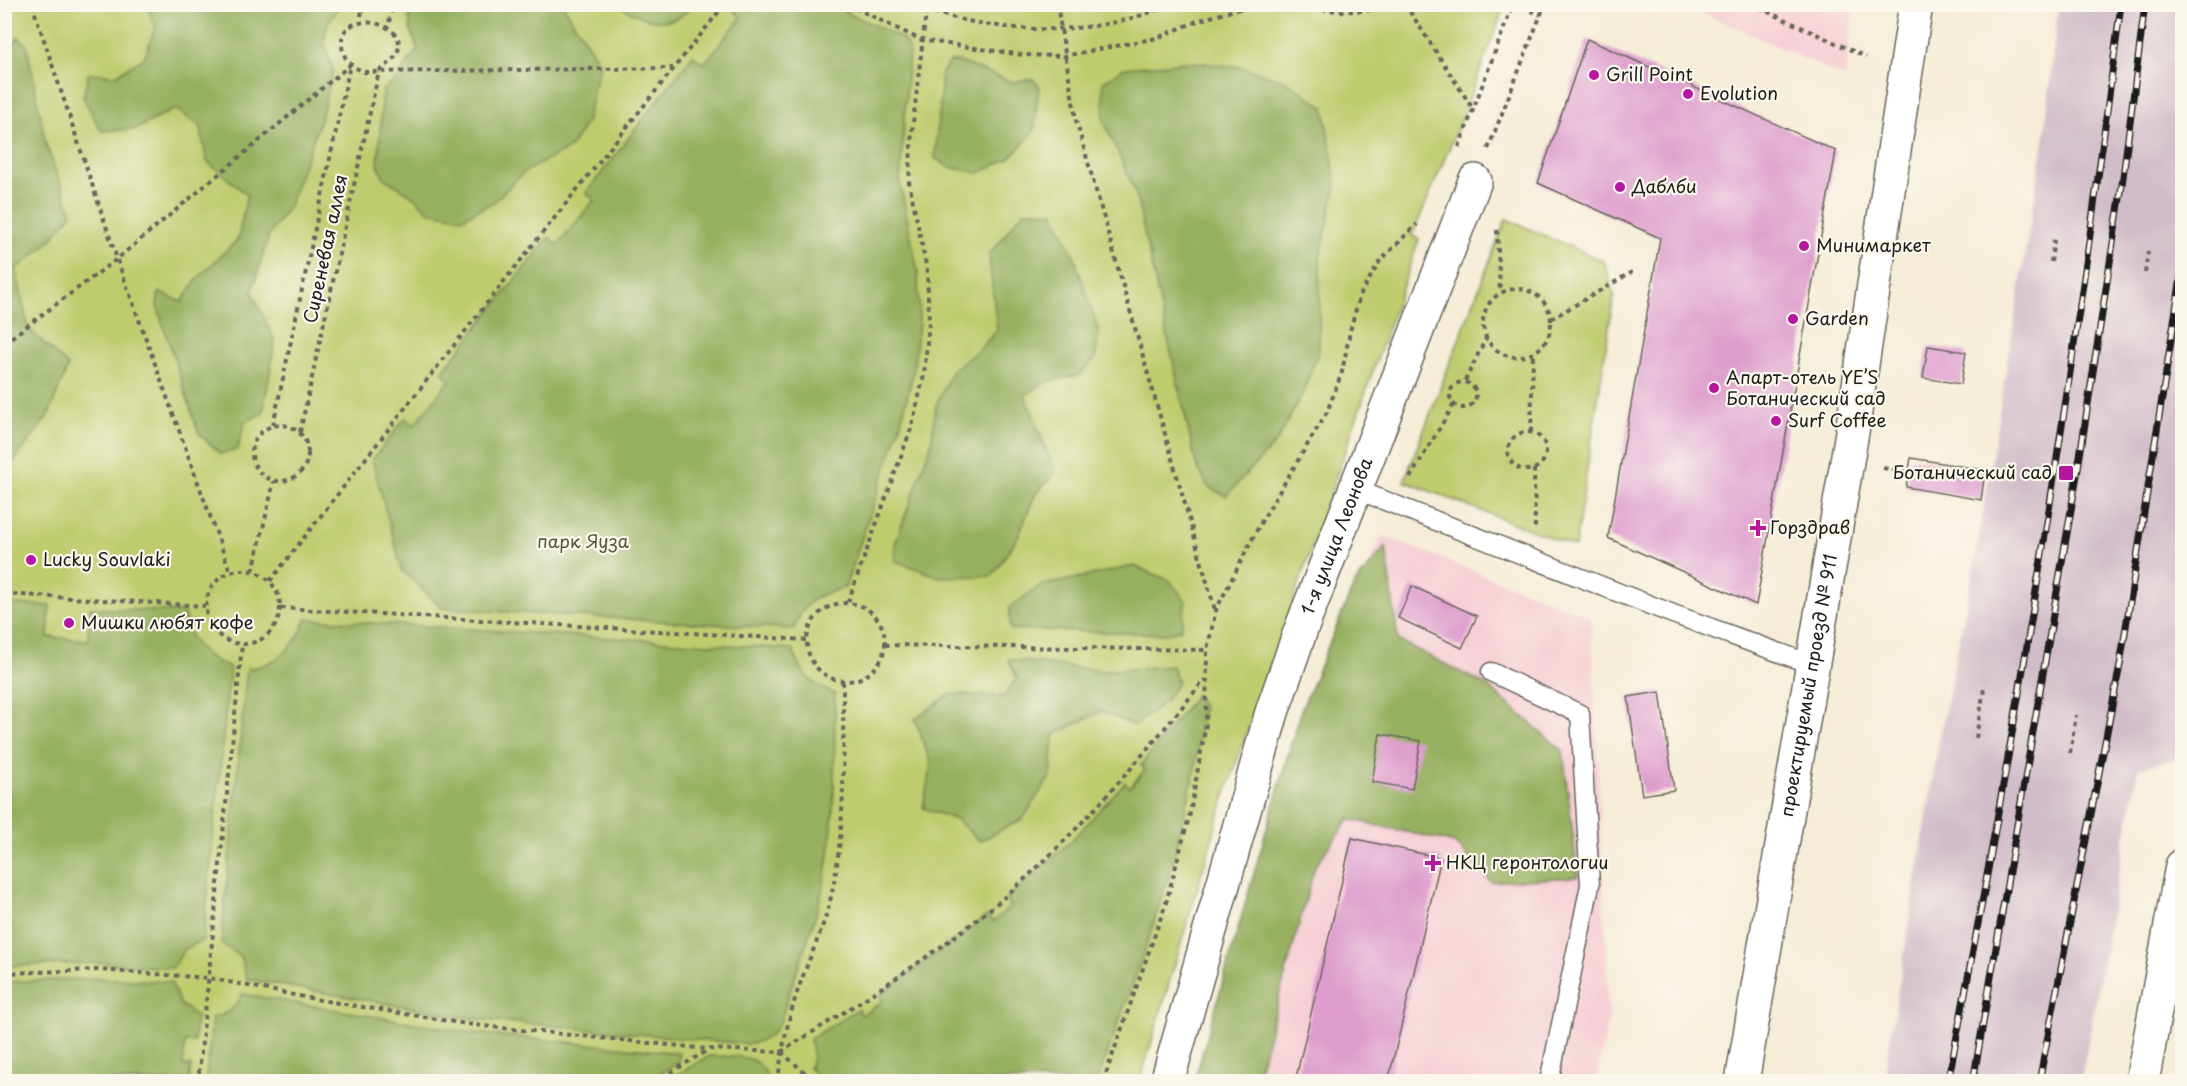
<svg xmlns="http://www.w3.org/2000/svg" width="2187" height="1086" font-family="'Playpen Sans',sans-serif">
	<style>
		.built { fill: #f6cfd6 }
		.industrial { fill: #d1bdc9 }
		.green { fill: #bfcc6e; stroke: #6e7445; stroke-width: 1.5 }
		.forest { fill: #97b061; stroke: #5a663e; stroke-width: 1.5 }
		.building { fill: #de9cce }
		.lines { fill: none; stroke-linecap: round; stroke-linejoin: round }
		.lane-casing { stroke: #68655d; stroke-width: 21 }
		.street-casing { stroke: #68655d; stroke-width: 36 }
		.secondary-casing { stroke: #68655d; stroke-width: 36 }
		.primary-casing { stroke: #68655d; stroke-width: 36 }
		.path { stroke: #68655d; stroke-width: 4; stroke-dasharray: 4.5 4.5; stroke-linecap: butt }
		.lane { stroke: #fff; stroke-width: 18 }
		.street { stroke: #fff; stroke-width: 33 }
		.secondary { stroke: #fff; stroke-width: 33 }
		.primary { stroke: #fff; stroke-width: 33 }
		.rail-casing { stroke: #1c1c1c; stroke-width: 7 }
		.rail { stroke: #fbf7ec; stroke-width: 4.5; stroke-dasharray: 14; stroke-linecap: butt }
		.poi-dot { fill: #b5179e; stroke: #fbf7ec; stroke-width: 2 }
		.labels { text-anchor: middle; stroke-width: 4.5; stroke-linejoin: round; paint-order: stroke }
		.poi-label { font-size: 18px; fill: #1c1c1c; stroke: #fbf7ec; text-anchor: start }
		.street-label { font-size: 18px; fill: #1c1c1c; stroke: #fbf7ec }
		.park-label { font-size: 18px; fill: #555a39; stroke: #fbf7ec }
	</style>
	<rect width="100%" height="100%" fill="#fbf7ec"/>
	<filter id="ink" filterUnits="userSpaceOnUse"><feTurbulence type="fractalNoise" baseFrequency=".0167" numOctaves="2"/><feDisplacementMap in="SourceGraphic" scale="12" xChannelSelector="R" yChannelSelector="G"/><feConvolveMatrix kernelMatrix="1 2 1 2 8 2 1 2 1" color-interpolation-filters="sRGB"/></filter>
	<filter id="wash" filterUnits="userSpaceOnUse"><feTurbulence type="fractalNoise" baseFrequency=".008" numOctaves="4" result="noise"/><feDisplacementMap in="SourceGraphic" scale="24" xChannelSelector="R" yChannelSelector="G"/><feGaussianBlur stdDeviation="1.35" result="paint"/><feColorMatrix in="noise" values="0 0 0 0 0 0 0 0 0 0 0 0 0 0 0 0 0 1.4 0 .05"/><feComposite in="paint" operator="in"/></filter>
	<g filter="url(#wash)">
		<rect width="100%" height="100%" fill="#f5edd7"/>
		<!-- built -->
		<g class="built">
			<polygon points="1685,5 1854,5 1845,77"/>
			<polygon points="1382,535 1591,617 1609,1016 1596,1081 1202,1082 1306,711"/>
		</g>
		<!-- industrial -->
		<polygon class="industrial" points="2058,5 2182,5 2182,757 2138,768 2081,1081 1883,1081 1940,736 1974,566 2045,134"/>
		<!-- green -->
		<g class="green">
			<polygon points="5,5 1505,5 1462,118 1412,236 1419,239 1224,799 1140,1081 5,1082"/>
			<polygon points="1506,219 1604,261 1614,295 1575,547 1404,481"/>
		</g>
		<!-- forest -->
		<g class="forest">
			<polygon points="146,5 346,5 338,7 327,25 324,42 333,71 321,118 289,206 269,235 252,292 275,341 263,413 245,422 237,450 221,454 199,434 157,306 159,292 182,302 197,279 238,239 247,195 207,161 200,125 175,109 136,129 101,131 83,97 89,73 116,75 144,58 156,26"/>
			<polygon points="409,5 563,5 600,64 586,123 570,148 524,172 494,202 463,218 428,211 412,195 385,179 378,165 383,90 395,81 418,49 410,28"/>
			<path d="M619,5H694C689,9 684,14 679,17C662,28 633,15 619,5Z"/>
			<path d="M735,5H832L903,39L909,49L900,183L918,272L919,322L913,373L901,423L845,588C817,594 803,601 794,629L442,608L402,570L372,460L405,418L414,425L450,380L442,372L549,237L558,245L594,200L586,193L693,55L704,64L741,18L732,8Z"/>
			<polygon points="19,37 27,46 46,145 72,214 47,244 16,269 28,328 68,366 48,416 5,473 4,75 9,49"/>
			<path d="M950,62H960L1012,82L1033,79L1039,86L1034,131L1010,158L979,173L949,167L935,158C936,129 943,101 941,74Z"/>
			<polygon points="1190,62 1242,67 1286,81 1324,107 1336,185 1320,258 1319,350 1303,392 1277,441 1226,496 1208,487 1196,464 1135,191 1104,121 1103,82 1124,68"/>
			<polygon points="1024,211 1053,212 1073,253 1099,332 1095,359 1079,375 1047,381 1025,395 1055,473 1035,495 1018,537 992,576 940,577 895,561 895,544 931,445 936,405 953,369 978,351 997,330 989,255"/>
			<polygon points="1386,546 1398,640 1486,685 1563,751 1578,877 1491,882 1455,843 1349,819 1315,866 1256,1081 1194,1082 1300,713 1354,585"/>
			<polygon points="1134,566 1169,580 1186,601 1181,629 1167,634 1010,629 1009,608 1040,586"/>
			<path d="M9,604L50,606L48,637L88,640L90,608L184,612C187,641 203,657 230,668L203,940L185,949L172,968L98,963L5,966L4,633H8Z"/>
			<path d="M306,619L793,649C801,675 810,684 835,694C834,747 836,802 829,855C822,909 797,967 781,1019C774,1035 765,1042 747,1044L474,1019L247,979L240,956L221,943L247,669C276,665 297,647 306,619Z"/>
			<polygon points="1008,659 1103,671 1172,666 1178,683 1165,701 1134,726 1101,711 1054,735 1051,775 1023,819 980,841 957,820 923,808 931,764 915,719 950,694 1004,696 1017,678"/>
			<polygon points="1196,695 1203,708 1195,768 1173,862 1145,950 1097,1081 825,1082 809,1068 813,1058 810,1039 858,1009 862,1015 883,1001 880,995 987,916 993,922 1011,906 1006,899 1073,839 1125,782 1130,787 1145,770 1141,765"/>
			<polygon points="98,978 171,982 180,1004 196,1016 194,1042 185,1042 183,1065 191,1066 189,1081 5,1081 5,982"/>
			<path d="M242,994L473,1033L679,1053V1062L645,1082L206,1081L212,1018C227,1015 236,1008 242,994Z"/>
			<path d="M709,1056C734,1057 762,1052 768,1081H666Z"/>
		</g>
		<g id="blocks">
			<!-- building -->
			<g class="building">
				<polygon points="1587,39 1836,151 1756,605 1608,538 1660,238 1538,183"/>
				<polygon points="1928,346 1966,352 1961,384 1923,378"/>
				<polygon points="1911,458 1985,470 1981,500 1906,487"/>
				<polygon points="1412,586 1477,616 1462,648 1398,618"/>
				<polygon points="1660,692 1674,790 1642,795 1628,697"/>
				<polygon points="1380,734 1421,741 1412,789 1372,782"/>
				<polygon points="1352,838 1441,858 1388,1082 1295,1082"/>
			</g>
		</g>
	</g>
	<g filter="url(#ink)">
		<use href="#blocks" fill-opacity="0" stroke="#68655d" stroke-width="1.5"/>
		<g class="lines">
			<!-- lane casing -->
			<g class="lane-casing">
				<g id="lane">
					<polyline points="1355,489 1673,614 1813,665"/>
					<polyline points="1491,672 1580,714 1590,885 1549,1082"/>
				</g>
			</g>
			<!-- street casing -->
			<g class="street-casing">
				<g id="street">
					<path id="s1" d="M1167,1082L1272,712L1300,632L1475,181"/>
				</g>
			</g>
			<!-- secondary casing -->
			<g class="secondary-casing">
				<g id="secondary">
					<path id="s2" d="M1742,1082L1852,432L1916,4"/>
				</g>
			</g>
			<!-- primary casing -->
			<g class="primary-casing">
				<polyline id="primary" points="2142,1082 2182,866"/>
			</g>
			<!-- path -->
			<g class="path">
				<polyline points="32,4 117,259 230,571"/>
				<polyline points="847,4 921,40 1023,55 1064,56 1157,38 1197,21 1231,11 1256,5 1278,4"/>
				<path d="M908,4C991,34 1089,41 1171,4"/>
				<polyline points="1057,4 1076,120 1215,610"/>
				<path d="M1286,4C1327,11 1359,16 1399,4"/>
				<polyline points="1405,4 1473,109"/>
				<polyline points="1514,4 1541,15"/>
				<polyline points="1751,4 1866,57"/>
				<polyline points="361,16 363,4"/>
				<polyline points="389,22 393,4"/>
				<path d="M379,71C442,29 337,0 342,45C343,60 351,66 364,72L673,68"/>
				<polyline points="1459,147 1513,4"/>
				<polyline points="1488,149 1545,4"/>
				<polyline points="1497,230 1500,292"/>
				<polyline points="2051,262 2054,239"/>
				<polyline points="2145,273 2148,251"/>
				<circle cx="1517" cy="323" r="34"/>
				<polyline points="1551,319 1632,272"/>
				<polyline points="4,343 117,259 350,65"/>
				<polyline points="1465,381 1486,338"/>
				<circle cx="1463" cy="395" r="13"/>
				<circle cx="280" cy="453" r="28"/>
				<polyline points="273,425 350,65"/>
				<polyline points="300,432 379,71"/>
				<polyline points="1531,432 1533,353"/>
				<circle cx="1527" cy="451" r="19"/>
				<polyline points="1883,468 1930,476"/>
				<polyline points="1534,469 1535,529"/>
				<polyline points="1410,478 1454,404"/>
				<circle cx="243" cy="607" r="37"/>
				<polyline points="253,571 274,481"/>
				<polyline points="270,581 505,280 725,4"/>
				<polyline points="4,594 205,606"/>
				<polyline points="848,602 912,426 924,375 929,322 927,270 909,182 912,131 927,4"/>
				<circle cx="846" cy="642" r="39"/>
				<polyline points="281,608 806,640"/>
				<polyline points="885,645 1207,650"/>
				<polyline points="1976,738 1984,689"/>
				<polyline points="2070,753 2076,715"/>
				<polyline points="4,973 98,970 209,978 314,999 473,1025 708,1049 781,1052 816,1082"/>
				<path d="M781,1052C854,1006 928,960 995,905C1074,839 1140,759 1205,679"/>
				<polyline points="198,1082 242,645"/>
				<polyline points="655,1082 708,1050"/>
				<path d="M778,1082C781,1053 787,1024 796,996C806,964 822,934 830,901C847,829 843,755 843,682"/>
				<polyline points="1103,1082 1166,903 1190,813 1206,724 1207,650 1216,610 1260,524 1327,412 1342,372 1350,331 1360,295 1380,261 1417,224"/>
			</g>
			<!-- lane -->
			<use href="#lane" class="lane"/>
			<!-- street -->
			<use href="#street" class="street"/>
			<!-- secondary -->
			<use href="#secondary" class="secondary"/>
			<!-- primary -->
			<use href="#primary" class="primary"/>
			<!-- rail casing -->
			<g class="rail-casing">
				<g id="rail">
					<path d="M1948,1082C2018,725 2075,365 2121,4"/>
					<polyline points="1973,1082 2077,475 2122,185 2145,4"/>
					<polyline points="2039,1082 2120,665 2182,271"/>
				</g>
			</g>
			<!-- rail -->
			<use href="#rail" class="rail"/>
		</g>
	</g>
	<!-- markers -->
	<g class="poi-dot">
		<circle cx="1594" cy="75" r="6"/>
		<circle cx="1688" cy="94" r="6"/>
		<circle cx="1620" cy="187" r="6"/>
		<circle cx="1804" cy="246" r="6"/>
		<circle cx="1793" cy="319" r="6"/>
		<circle cx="1714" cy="388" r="6"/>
		<circle cx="1776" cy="421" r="6"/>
		<rect x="2058" y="465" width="16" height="16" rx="3"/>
		<path d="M1755 519h6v6h6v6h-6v6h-6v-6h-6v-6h6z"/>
		<circle cx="31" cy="560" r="6"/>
		<circle cx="69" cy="623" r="6"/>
		<path d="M1430 854h6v6h6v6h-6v6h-6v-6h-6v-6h6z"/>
	</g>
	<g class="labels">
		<!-- poi labels -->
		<g class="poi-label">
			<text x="1606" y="81">Grill Point</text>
			<text x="1700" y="100">Evolution</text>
			<text x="1632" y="193">Даблби</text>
			<text x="1816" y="252">Минимаркет</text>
			<text x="1805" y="325">Garden</text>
			<text x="1726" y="384">Апарт-отель YE’S<tspan x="1726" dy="21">Ботанический сад</tspan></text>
			<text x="1788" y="427">Surf Coffee</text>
			<text x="2052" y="479" text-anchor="end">Ботанический сад</text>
			<text x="1770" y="534">Горздрав</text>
			<text x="43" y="566">Lucky Souvlaki</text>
			<text x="81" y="629">Мишки любят кофе</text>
			<text x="1446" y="869">НКЦ геронтологии</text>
		</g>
		<!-- street labels -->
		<g class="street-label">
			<text transform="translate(326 249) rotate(-78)" y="6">Сиреневая аллея</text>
			<text dy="6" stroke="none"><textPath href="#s1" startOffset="572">1-я улица Леонова</textPath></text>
			<text dy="6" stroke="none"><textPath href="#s2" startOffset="402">проектируемый проезд № 911</textPath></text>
		</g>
		<!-- park labels -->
		<g class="park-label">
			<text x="583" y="548">парк Яуза</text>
		</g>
	</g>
	<!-- margin -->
	<rect width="2187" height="1086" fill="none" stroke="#fbf7ec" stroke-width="24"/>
</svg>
